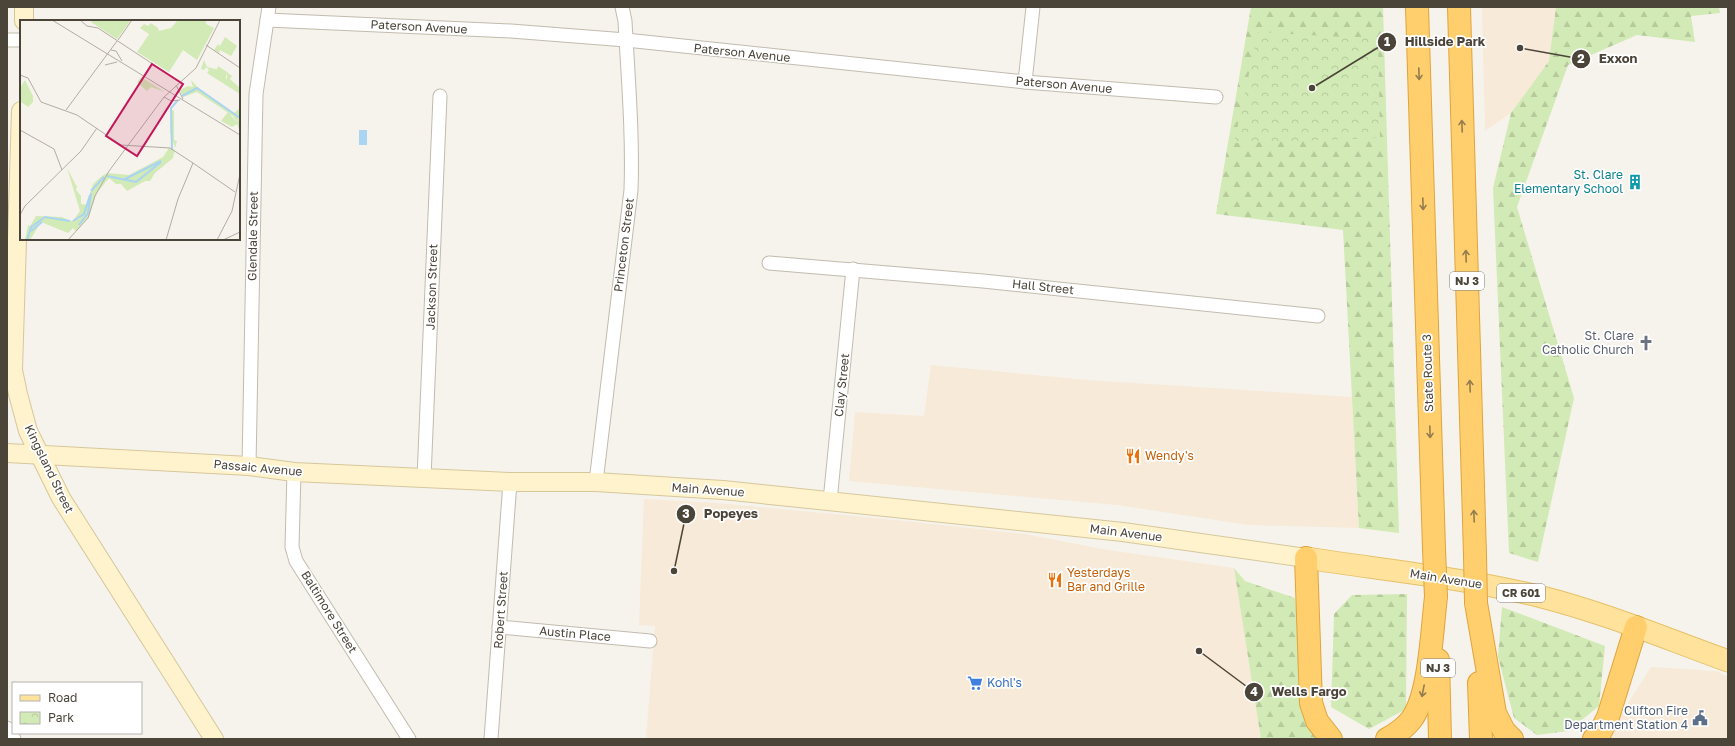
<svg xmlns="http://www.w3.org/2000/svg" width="1735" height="746" font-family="'Golos Text',sans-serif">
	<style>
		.commercial { fill: #f7ead8 }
		.forest { fill: url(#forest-firs) }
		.park { fill: url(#park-crowns) }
		.water { fill: #a9d4f2 }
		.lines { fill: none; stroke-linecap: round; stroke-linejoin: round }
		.street-casing { stroke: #c2bbae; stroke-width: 15 }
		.secondary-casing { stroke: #d6c79b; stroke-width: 20 }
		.primary-casing { stroke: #e6c16a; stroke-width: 23 }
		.highway-casing { stroke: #e0a43c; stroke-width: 24 }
		.street { stroke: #fff; stroke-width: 13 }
		.secondary { stroke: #fff3cd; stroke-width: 18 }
		.primary { stroke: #ffe39c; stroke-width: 21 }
		.highway { stroke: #ffcf6e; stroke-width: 22 }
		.highway-bridge-casing { stroke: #e0a43c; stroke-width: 24; stroke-linecap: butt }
		.highway-bridge { stroke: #ffcf6e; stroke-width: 22 }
		.oneway { stroke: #937c4e }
		.labels { text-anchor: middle; stroke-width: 3.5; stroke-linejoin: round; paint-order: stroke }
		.shield { fill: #fff; stroke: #817c74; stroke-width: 1 }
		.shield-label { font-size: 11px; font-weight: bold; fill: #4b4439 }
		.street-label { font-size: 12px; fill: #4b4439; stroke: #fff }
		.culture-label { font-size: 12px; fill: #0d838f; stroke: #fff; text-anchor: end }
		.worship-label { font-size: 12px; fill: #5b616d; stroke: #fff; text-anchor: end }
		.food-label { font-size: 12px; fill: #c56008; stroke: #fff; text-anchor: start }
		.shop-label { font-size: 12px; fill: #366cbe; stroke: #fff; text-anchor: start }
		.service-label { font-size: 12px; fill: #4e5e75; stroke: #fff; text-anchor: end }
		.inset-river { fill: none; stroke: #a9d4f2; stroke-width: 2 }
		.inset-road { fill: none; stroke: #b2ada4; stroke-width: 1 }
		.view { fill: #c2185b; fill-opacity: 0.15; stroke: #c2185b; stroke-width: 2 }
		.inset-edge { fill: none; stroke: #4b4439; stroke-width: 2 }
		.leader { fill: none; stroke: #4b4439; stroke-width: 1.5 }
		.callout-dot { fill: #4b4439; stroke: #fff; stroke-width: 1.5 }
		.mark-label { font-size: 12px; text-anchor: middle; font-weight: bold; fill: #fff }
		.callout-label { font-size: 13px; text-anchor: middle; font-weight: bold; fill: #4b4439; stroke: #fff; stroke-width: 3.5; stroke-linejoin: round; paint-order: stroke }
	</style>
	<defs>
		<pattern id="forest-firs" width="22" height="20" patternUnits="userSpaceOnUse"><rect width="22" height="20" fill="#d2eab5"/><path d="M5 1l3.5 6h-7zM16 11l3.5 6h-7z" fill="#b6ca9c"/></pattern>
		<pattern id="park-crowns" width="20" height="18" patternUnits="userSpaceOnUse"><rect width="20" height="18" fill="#d2eab5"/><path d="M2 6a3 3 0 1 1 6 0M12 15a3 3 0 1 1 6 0" fill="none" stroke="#b6ca9c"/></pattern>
	</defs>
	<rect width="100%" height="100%" fill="#f6f3ec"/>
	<!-- commercial -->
	<g class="commercial">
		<polygon points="1482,7 1556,7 1549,61 1511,113 1485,131"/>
		<polygon points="931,365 1087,380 1352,397 1359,528 1249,525 1117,505 849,481 855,412 924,416"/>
		<polygon points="644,499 717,503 876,518 1025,534 1102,549 1234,568 1261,739 646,739 655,626 639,625"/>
		<polygon points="1651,667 1716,671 1728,677 1728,739 1605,739"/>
	</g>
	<!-- forest -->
	<g class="forest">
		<polygon points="1251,7 1383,7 1399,533 1359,528 1343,230 1216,214"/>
		<polygon points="1556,7 1719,7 1720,13 1691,16 1695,42 1637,35 1568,65 1517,207 1574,398 1538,562 1509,553 1493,188 1511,113 1549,61"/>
		<polygon points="1234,568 1245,581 1295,598 1307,708 1318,739 1261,739"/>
		<polygon points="1407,594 1406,709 1369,729 1331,707 1334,614 1352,595"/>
		<polygon points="1502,607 1605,646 1599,706 1568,731 1537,735 1514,718 1498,657"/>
	</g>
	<!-- park -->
	<polygon class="park" points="1258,32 1378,39 1380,138 1234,143"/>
	<!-- water -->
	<rect class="water" x="359" y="130" width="8" height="15"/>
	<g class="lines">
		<!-- street casing -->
		<g class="street-casing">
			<g id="street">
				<polyline points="267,20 511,31 626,40 1025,82 1216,97"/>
				<polyline points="7,40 21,40"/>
				<polyline points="1025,82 1033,7"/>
				<polyline points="769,263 983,281 1318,316"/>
				<polyline points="249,466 256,94 269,7"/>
				<polyline points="294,472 292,547 296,561 409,739"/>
				<polyline points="424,478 440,96"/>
				<path d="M596,482L631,190C633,134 628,77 625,21L622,7"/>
				<polyline points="830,501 853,269"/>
				<polyline points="499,627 650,641"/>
				<polyline points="7,728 14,739"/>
				<polyline points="491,739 510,482"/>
			</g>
		</g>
		<!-- secondary casing -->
		<g class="secondary-casing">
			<g id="secondary">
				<polyline points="24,21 24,7"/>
				<polyline points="21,111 13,370 18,394 28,431 61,498 214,739"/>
				<polyline points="7,453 249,466 294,472 510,482 596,482 723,490 1123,532 1306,558"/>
			</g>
		</g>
		<!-- primary casing -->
		<g class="primary-casing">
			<path id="primary" d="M1306,558C1384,570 1465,578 1542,597C1605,613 1667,639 1728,661"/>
		</g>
		<!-- highway casing -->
		<g class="highway-casing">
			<g id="highway">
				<polyline points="1417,7 1434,549"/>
				<polyline points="1459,7 1475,555"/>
				<polyline points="1306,558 1311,703 1317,721 1331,739"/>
				<polyline points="1476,603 1495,713 1504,731 1512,739"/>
				<polyline points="1438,660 1440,739"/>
				<polyline points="1479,683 1481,739"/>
				<path d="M1387,739C1396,734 1404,729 1411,720C1430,696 1432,628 1436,597"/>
				<polyline points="1594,739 1600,733 1608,717 1636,627"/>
			</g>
		</g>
		<!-- street -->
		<use href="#street" class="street"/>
		<!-- secondary -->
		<use href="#secondary" class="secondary"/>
		<!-- primary -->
		<use href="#primary" class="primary"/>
		<!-- highway -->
		<use href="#highway" class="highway"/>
		<!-- highway-bridge casing -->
		<g class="highway-bridge-casing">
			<g id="highway-bridge">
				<polyline points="1434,549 1436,597"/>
				<polyline points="1475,555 1476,603"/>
			</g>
		</g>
		<!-- highway-bridge -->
		<use href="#highway-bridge" class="highway-bridge"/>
	</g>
	<!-- one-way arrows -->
	<defs><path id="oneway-shaft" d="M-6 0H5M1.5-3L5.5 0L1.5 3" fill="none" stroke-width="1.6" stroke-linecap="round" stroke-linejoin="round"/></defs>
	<g class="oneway">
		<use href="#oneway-shaft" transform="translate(1419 74) rotate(88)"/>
		<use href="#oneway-shaft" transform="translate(1462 126) rotate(-92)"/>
		<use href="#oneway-shaft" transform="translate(1423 204) rotate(88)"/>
		<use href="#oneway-shaft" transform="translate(1466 256) rotate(-92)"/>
		<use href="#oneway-shaft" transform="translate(1470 386) rotate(-92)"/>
		<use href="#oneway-shaft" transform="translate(1430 432) rotate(88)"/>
		<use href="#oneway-shaft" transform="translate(1474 516) rotate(-92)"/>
		<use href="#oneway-shaft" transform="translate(1423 691) rotate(101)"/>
	</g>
	<!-- icons -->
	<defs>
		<g id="building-bare" transform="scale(1.2)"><path d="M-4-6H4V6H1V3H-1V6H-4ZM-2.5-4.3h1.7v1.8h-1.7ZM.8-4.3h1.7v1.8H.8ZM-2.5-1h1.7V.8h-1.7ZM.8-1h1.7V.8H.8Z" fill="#0f9aa8" stroke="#fff" stroke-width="2.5" paint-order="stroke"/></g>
		<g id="church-bare" transform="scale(1.2)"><path d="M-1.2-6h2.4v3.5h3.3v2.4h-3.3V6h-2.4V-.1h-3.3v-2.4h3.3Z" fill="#6b7280" stroke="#fff" stroke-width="2.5" paint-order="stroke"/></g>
		<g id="restaurant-bare" transform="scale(1.2)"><path d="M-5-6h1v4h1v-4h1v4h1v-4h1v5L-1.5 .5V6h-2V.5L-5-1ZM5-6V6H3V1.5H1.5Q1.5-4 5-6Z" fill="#e8710a" stroke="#fff" stroke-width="2.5" paint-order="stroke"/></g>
		<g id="supermarket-bare" transform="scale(1.2)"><path d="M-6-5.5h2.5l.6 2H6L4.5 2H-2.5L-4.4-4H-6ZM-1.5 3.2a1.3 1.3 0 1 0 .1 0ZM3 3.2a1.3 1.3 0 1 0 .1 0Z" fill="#3f7fe0" stroke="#fff" stroke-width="2.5" paint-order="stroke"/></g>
		<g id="civic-bare" transform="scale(1.2)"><path d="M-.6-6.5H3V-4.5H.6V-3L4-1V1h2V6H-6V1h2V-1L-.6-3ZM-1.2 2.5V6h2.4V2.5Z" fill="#5c6f8a" stroke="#fff" stroke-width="2.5" paint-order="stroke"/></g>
	</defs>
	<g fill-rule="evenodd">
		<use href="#building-bare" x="1635" y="182"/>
		<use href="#church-bare" x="1646" y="343"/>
		<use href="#restaurant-bare" x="1133" y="456"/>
		<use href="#restaurant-bare" x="1055" y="580"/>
		<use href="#supermarket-bare" x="975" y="683"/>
		<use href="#civic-bare" x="1700" y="718"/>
	</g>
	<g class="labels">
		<!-- shield labels -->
		<g class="shield">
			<rect x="1450" y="272" width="34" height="18" rx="3"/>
			<rect x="1497" y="584" width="48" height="18" rx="3"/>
			<rect x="1421" y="659" width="34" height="18" rx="3"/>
		</g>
		<g class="shield-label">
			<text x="1467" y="285">NJ 3</text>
			<text x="1521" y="597">CR 601</text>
			<text x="1438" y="672">NJ 3</text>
		</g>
		<!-- street labels -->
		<g class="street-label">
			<text transform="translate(419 27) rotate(3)" y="4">Paterson Avenue</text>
			<text transform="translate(742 53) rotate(6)" y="4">Paterson Avenue</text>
			<text transform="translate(1064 85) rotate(5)" y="4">Paterson Avenue</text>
			<text transform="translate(253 236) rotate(-89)" y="4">Glendale Street</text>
			<text transform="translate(624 245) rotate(-83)" y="4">Princeton Street</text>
			<text transform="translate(432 287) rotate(-88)" y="4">Jackson Street</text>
			<text transform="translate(1043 287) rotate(6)" y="4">Hall Street</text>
			<text transform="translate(1428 373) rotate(-92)" y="4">State Route 3</text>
			<text transform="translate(842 385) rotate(-84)" y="4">Clay Street</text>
			<text transform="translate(258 468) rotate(5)" y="4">Passaic Avenue</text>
			<text transform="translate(49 469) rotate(64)" y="4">Kingsland Street</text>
			<text transform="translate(708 490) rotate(4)" y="4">Main Avenue</text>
			<text transform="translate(1126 533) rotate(7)" y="4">Main Avenue</text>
			<text transform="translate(1446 579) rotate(9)" y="4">Main Avenue</text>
			<text transform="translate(501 610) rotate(-86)" y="4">Robert Street</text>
			<text transform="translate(329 612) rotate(58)" y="4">Baltimore Street</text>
			<text transform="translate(575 634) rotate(5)" y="4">Austin Place</text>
		</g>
		<!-- culture labels -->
		<g class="culture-label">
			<text x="1623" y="179">St. Clare<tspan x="1623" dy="14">Elementary School</tspan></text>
		</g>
		<!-- worship labels -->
		<g class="worship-label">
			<text x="1634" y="340">St. Clare<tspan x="1634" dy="14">Catholic Church</tspan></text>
		</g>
		<!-- food labels -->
		<g class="food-label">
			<text x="1145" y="460">Wendy's</text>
			<text x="1067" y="577">Yesterdays<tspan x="1067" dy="14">Bar and Grille</tspan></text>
		</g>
		<!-- shop labels -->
		<g class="shop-label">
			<text x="987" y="687">Kohl's</text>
		</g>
		<!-- service labels -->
		<g class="service-label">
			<text x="1688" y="715">Clifton Fire<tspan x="1688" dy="14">Department Station 4</tspan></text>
		</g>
	</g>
	<!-- overview -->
	<g transform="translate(20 20)">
		<rect width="220" height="220" fill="#f6f3ec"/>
		<path d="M184,40L187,47L196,49L207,59V52L212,56L210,59L220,68V74L187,53L189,50L186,47L184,50L181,49ZM121,57L145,72L131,67L127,71L117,62ZM171,60L182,72L214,93L220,88L218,103L213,96L177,72L163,77L160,70L168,66L173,67ZM151,89L154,91V120L157,121L155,128L150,112ZM47,148L57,167L56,170L61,176V184L67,185L64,194L53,201L60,191Z" fill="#d2eab5"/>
		<path d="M208,92L217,102L220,100V111L217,104L212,107L201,101Z" fill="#d2eab5"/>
		<path d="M72,0H111L97,19L71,2ZM158,0H186V4L194,8L177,40L163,30L149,52L117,32L130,13L151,8Z" fill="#d2eab5"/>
		<path d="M131,3L138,8L139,11L129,14L120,8L124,4L128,6ZM205,17L217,26L211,36L200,30L199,33L194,30L198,24L200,26ZM198,46L207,52L205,62L195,55ZM5,60L13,76V82L8,87L0,81V68ZM149,128L155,130L153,138L135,153L130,161H125L107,171L101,164H96L89,158L76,174L69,196L56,211L53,208L48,213L21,202L10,220H5L8,205L10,206L16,196L42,197L50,201L59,199L64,194L73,164L82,156L87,153L109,155L143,137Z" fill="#d2eab5"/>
		<path class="inset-river" d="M162,76L177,68L220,98M152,130L151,88L158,80M87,156L116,162L141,142M105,159L141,141M71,171L84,157M53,201L64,194L70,175M59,205L68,193L71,173M11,211L22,202M7,220L11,207L25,197L50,201"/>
		<path class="inset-road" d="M32,0L220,115M60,0L67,6L78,8L160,62M98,20L112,0M186,25L220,48M91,30L96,31L102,41M85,45L97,42M0,55L8,58L21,82L57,95L101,125L150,128L173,143L158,179L146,220M156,65L163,79M144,77L176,48L200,0M144,77L151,81L160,80M46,90L97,21M0,110L34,129L42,150M173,143L215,172M0,195L5,186L61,131L77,108M48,220L68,198L75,176L89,151L144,77M197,220L212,191L220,154M203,220L220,212"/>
		<path class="view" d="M132,44L163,64L117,136L86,116Z"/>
		<rect width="220" height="220" class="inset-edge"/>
	</g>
	<!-- callouts -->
	<path class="leader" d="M1312 88L1387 42M1520 48L1581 59M674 571L686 514M1199 651L1254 692"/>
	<g class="callout-dot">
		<circle cx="1312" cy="88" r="4"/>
		<circle cx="1520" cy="48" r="4"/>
		<circle cx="674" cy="571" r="4"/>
		<circle cx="1199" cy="651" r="4"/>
		<circle cx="1387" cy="42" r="10"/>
		<circle cx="1581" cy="59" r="10"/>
		<circle cx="686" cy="514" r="10"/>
		<circle cx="1254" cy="692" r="10"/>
	</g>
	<g class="mark-label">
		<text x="1387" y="46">1</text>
		<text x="1581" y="63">2</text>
		<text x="686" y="518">3</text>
		<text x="1254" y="696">4</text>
	</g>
	<g class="callout-label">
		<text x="1445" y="46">Hillside Park</text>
		<text x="1618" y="63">Exxon</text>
		<text x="731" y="518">Popeyes</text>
		<text x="1309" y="696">Wells Fargo</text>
	</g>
	<!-- border -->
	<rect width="1735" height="746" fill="none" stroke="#4b4439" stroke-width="16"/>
	<!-- legend -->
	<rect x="12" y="682" width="130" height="52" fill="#ffffff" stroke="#b7b4b0"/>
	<rect x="20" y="695" width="20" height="6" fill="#ffe39c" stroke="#b7b4b0"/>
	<text x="48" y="702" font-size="12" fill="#4b4439">Road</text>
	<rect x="20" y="712" width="20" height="12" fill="url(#park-crowns)" stroke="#b7b4b0"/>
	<text x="48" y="722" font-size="12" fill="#4b4439">Park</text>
</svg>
